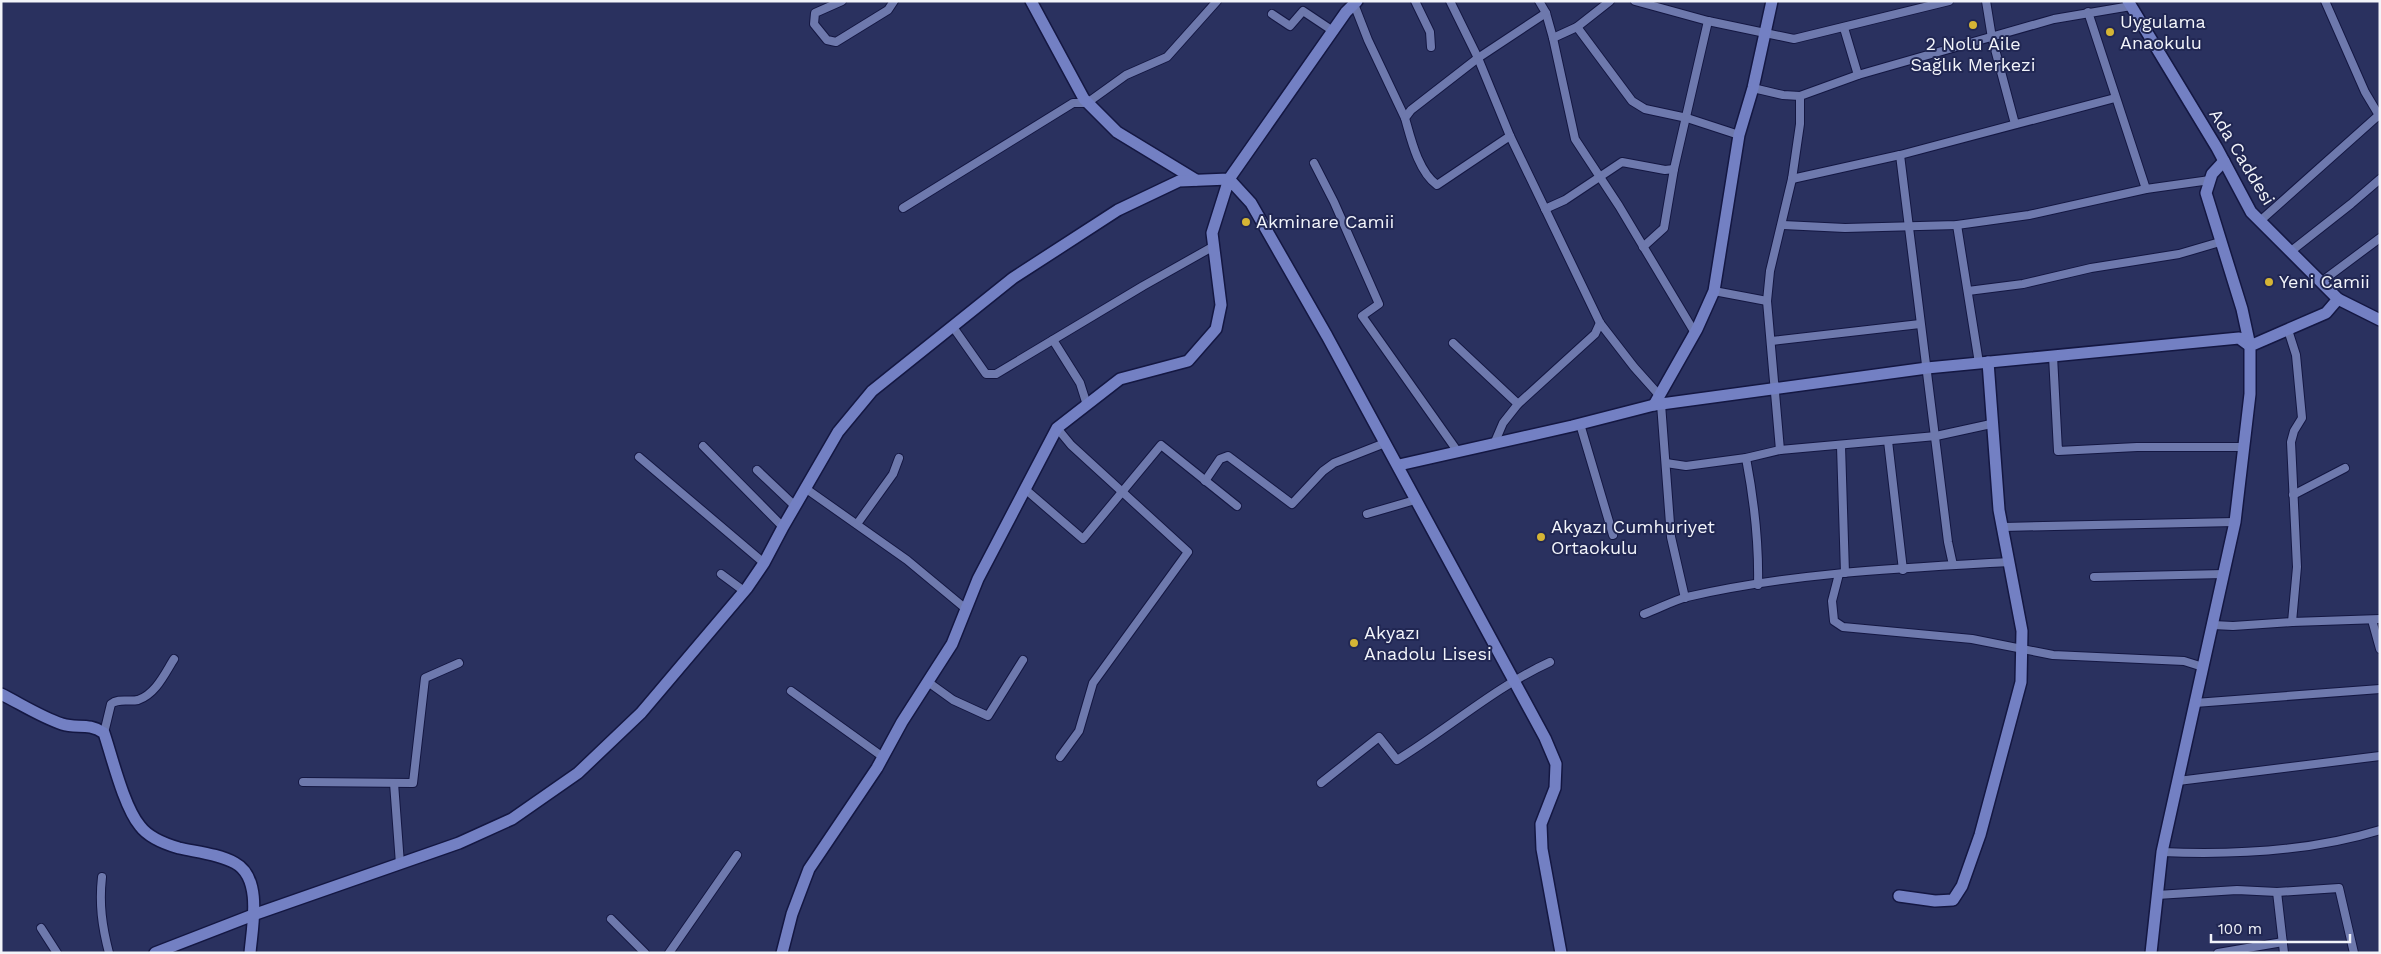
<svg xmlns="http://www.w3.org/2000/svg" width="2381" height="954" font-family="'Work Sans',sans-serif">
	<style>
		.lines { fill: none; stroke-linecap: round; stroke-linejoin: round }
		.street-casing { stroke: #141742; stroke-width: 10 }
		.secondary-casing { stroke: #141742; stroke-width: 14 }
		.street { stroke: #6e79ad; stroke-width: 8 }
		.secondary { stroke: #7380c3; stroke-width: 11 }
		.poi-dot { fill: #d5b535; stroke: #212753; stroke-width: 2 }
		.labels { text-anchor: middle; stroke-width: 4; stroke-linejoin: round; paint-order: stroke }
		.poi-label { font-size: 18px; fill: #f2f4fa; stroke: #212753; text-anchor: start }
		.street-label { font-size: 18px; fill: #f2f4fa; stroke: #212753 }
	</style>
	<rect width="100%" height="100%" fill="#2a315f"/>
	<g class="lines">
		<!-- street casing -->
		<g class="street-casing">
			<g id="street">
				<polyline points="842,1 815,13 814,24 827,40 836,42 888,10 894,1"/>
				<polyline points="1415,1 1430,32 1431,47"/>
				<polyline points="1450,1 1478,58 1510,136 1600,323 1634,367 1659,395"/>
				<polyline points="1539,1 1546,13 1553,38 1575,139 1619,206 1695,333"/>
				<polyline points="1635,1 1708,21 1794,39 1949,1"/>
				<polyline points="1986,1 1992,38 2015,124"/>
				<polyline points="2325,1 2365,92 2380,117"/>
				<polyline points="1354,4 1368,40 1405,118"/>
				<polyline points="2088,12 2146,189"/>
				<polyline points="1272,14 1290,26 1303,11 1333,31"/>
				<polyline points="1577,27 1632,101 1645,109 1687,118 1739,135"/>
				<polyline points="1844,28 1858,75"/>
				<polyline points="1553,38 1577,27 1610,1"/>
				<polyline points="1753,88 1783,95 1800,96 1858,75 2054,19 2131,6"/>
				<path d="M1510,136L1437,185C1418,171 1411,139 1405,118L1411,110L1478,58L1546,13"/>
				<polyline points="1900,155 1948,542 1953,565"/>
				<polyline points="1314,163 1334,202 1379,304 1362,316 1458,452"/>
				<polyline points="1792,179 1900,155 2115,98"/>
				<polyline points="903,208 1073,103 1087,103 1126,75 1167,57 1217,1"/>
				<polyline points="1545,209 1565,200 1622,162 1665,170 1674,169"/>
				<polyline points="2260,221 2380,114"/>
				<polyline points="1783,225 1845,228 1957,225 2029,215 2146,189 2210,180"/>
				<polyline points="1957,225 1979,363"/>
				<polyline points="1643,247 1664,228 1674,169 1708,21"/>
				<polyline points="2290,252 2351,204 2380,179"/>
				<polyline points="2321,282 2380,238"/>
				<polyline points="1714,291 1767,301"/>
				<polyline points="1968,291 2023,284 2091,268 2179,254 2220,242"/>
				<polyline points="953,327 986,374 996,374 1143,286 1214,246"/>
				<polyline points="2288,330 2296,355 2302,418 2294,431 2291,442 2297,567 2292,622"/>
				<polyline points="1053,340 1080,383 1087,405"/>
				<polyline points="1772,341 1920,324"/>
				<polyline points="1453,343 1518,404"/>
				<polyline points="2053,356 2058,451 2137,447 2245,447"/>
				<polyline points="1661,404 1671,537 1685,598"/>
				<polyline points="1580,424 1613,535"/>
				<polyline points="1057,428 1071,445 1188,552 1093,683 1079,731 1060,757"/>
				<polyline points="1888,441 1903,570"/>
				<polyline points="1494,444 1503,423 1518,404 1595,334 1600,323"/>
				<polyline points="703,446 783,527"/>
				<polyline points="1841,446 1845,573"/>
				<polyline points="1780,450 1767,301 1770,271 1792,179 1800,124 1800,96"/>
				<polyline points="639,457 764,563"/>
				<path d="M1746,458C1754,500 1759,542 1758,585"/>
				<polyline points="1666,463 1686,466 1746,458 1780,450 1936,436 1991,424"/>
				<polyline points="757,470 795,506"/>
				<polyline points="1205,481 1220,459 1228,456 1292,504 1323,471 1334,463 1385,443"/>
				<polyline points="805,488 907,560 966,609"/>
				<polyline points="1025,489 1083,539 1161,445 1237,506"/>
				<polyline points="2293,495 2345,468"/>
				<polyline points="1367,514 1415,500"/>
				<polyline points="857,524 893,474 899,458"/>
				<polyline points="2003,527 2235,522"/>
				<polyline points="721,574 744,591"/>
				<polyline points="1839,574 1832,601 1834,621 1843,627 1972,639 2053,655 2184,661 2203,667"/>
				<polyline points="2094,577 2224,574"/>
				<path d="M1644,614C1658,609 1672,601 1687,597C1791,573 1901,568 2008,562"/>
				<polyline points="2372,620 2380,649"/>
				<polyline points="2213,625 2233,626 2292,622 2380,619"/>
				<polyline points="928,682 953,700 988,716 1023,660"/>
				<polyline points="791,691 883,757"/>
				<polyline points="2195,703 2380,689"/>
				<path d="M104,733L111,704C118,698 129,702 138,700C156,694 165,673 174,659"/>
				<polyline points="2178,781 2380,756"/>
				<polyline points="303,782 413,783 425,678 459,663"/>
				<polyline points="394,783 400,864"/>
				<path d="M1321,783L1379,737L1397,760C1448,729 1495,687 1550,662"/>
				<path d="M2162,852C2232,855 2312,851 2380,830"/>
				<path d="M102,877C99,904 102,926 109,953"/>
				<polyline points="2277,892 2284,953"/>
				<polyline points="2157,895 2237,890 2277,892 2339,888 2354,953"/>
				<polyline points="611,919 645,953"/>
				<polyline points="41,928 57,953"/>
				<polyline points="669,953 737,855"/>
				<polyline points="2218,953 2283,942"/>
			</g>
		</g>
		<!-- secondary casing -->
		<g class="secondary-casing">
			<g id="secondary">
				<polyline points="1031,1 1084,99 1117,132 1196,180"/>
				<polyline points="2128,1 2217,148 2251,212 2338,299 2380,320"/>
				<polyline points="1654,405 1697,329 1714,291 1739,135 1753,88 1772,1"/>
				<polyline points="1399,465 1572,426 1654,405 1927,368 2239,338 2250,346 2242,309 2206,193 2212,174 2224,161"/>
				<path d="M1,694C21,704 41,717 62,724C77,729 88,722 104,733C112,757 124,807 140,826C149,838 165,844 179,848C197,852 219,854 235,863C263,878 252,928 250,953"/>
				<polyline points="1899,896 1935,901 1953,900 1962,886 1980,835 2021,682 2022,631 1999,510 1988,362"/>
				<polyline points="155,953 253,915 459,843 512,819 578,773 641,713 747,588 764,563 783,527 838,432 872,391 1013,278 1118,210 1179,181 1229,179 1346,12 1357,1"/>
				<polyline points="782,953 792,914 809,869 877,768 902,722 952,644 978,579 1057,428 1120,379 1188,361 1216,329 1221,305 1212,233 1229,179 1251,203 1327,336 1545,738 1556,764 1555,788 1541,824 1542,849 1561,953"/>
				<polyline points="2151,953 2162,852 2235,522 2250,394 2250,346 2326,313 2338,299"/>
			</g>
		</g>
		<!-- street -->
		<use href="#street" class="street"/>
		<!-- secondary -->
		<use href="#secondary" class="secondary"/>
	</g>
	<!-- markers -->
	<g class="poi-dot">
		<circle cx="1973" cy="25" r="5"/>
		<circle cx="2110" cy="32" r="5"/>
		<circle cx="1246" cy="222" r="5"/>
		<circle cx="2269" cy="282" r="5"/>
		<circle cx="1541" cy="537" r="5"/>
		<circle cx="1354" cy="643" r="5"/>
	</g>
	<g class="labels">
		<!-- poi labels -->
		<g class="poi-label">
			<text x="2120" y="28">Uygulama<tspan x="2120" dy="21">Anaokulu</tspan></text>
			<text x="1973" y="50" text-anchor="middle">2 Nolu Aile<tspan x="1973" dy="21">Sağlık Merkezi</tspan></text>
			<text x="1256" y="228">Akminare Camii</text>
			<text x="2279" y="288">Yeni Camii</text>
			<text x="1551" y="533">Akyazı Cumhuriyet<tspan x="1551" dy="21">Ortaokulu</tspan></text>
			<text x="1364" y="639">Akyazı<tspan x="1364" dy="21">Anadolu Lisesi</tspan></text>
		</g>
		<!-- street labels -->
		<g class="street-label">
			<text transform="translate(2242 157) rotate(59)" y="6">Ada Caddesi</text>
		</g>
	</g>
	<!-- border -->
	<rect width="2381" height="954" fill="none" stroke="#f2f4fa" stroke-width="5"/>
	<!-- scale -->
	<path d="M2211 934v8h139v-8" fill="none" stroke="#f2f4fa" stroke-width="2.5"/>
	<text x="2218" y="934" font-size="15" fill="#f2f4fa" stroke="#212753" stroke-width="4" paint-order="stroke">100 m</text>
</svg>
